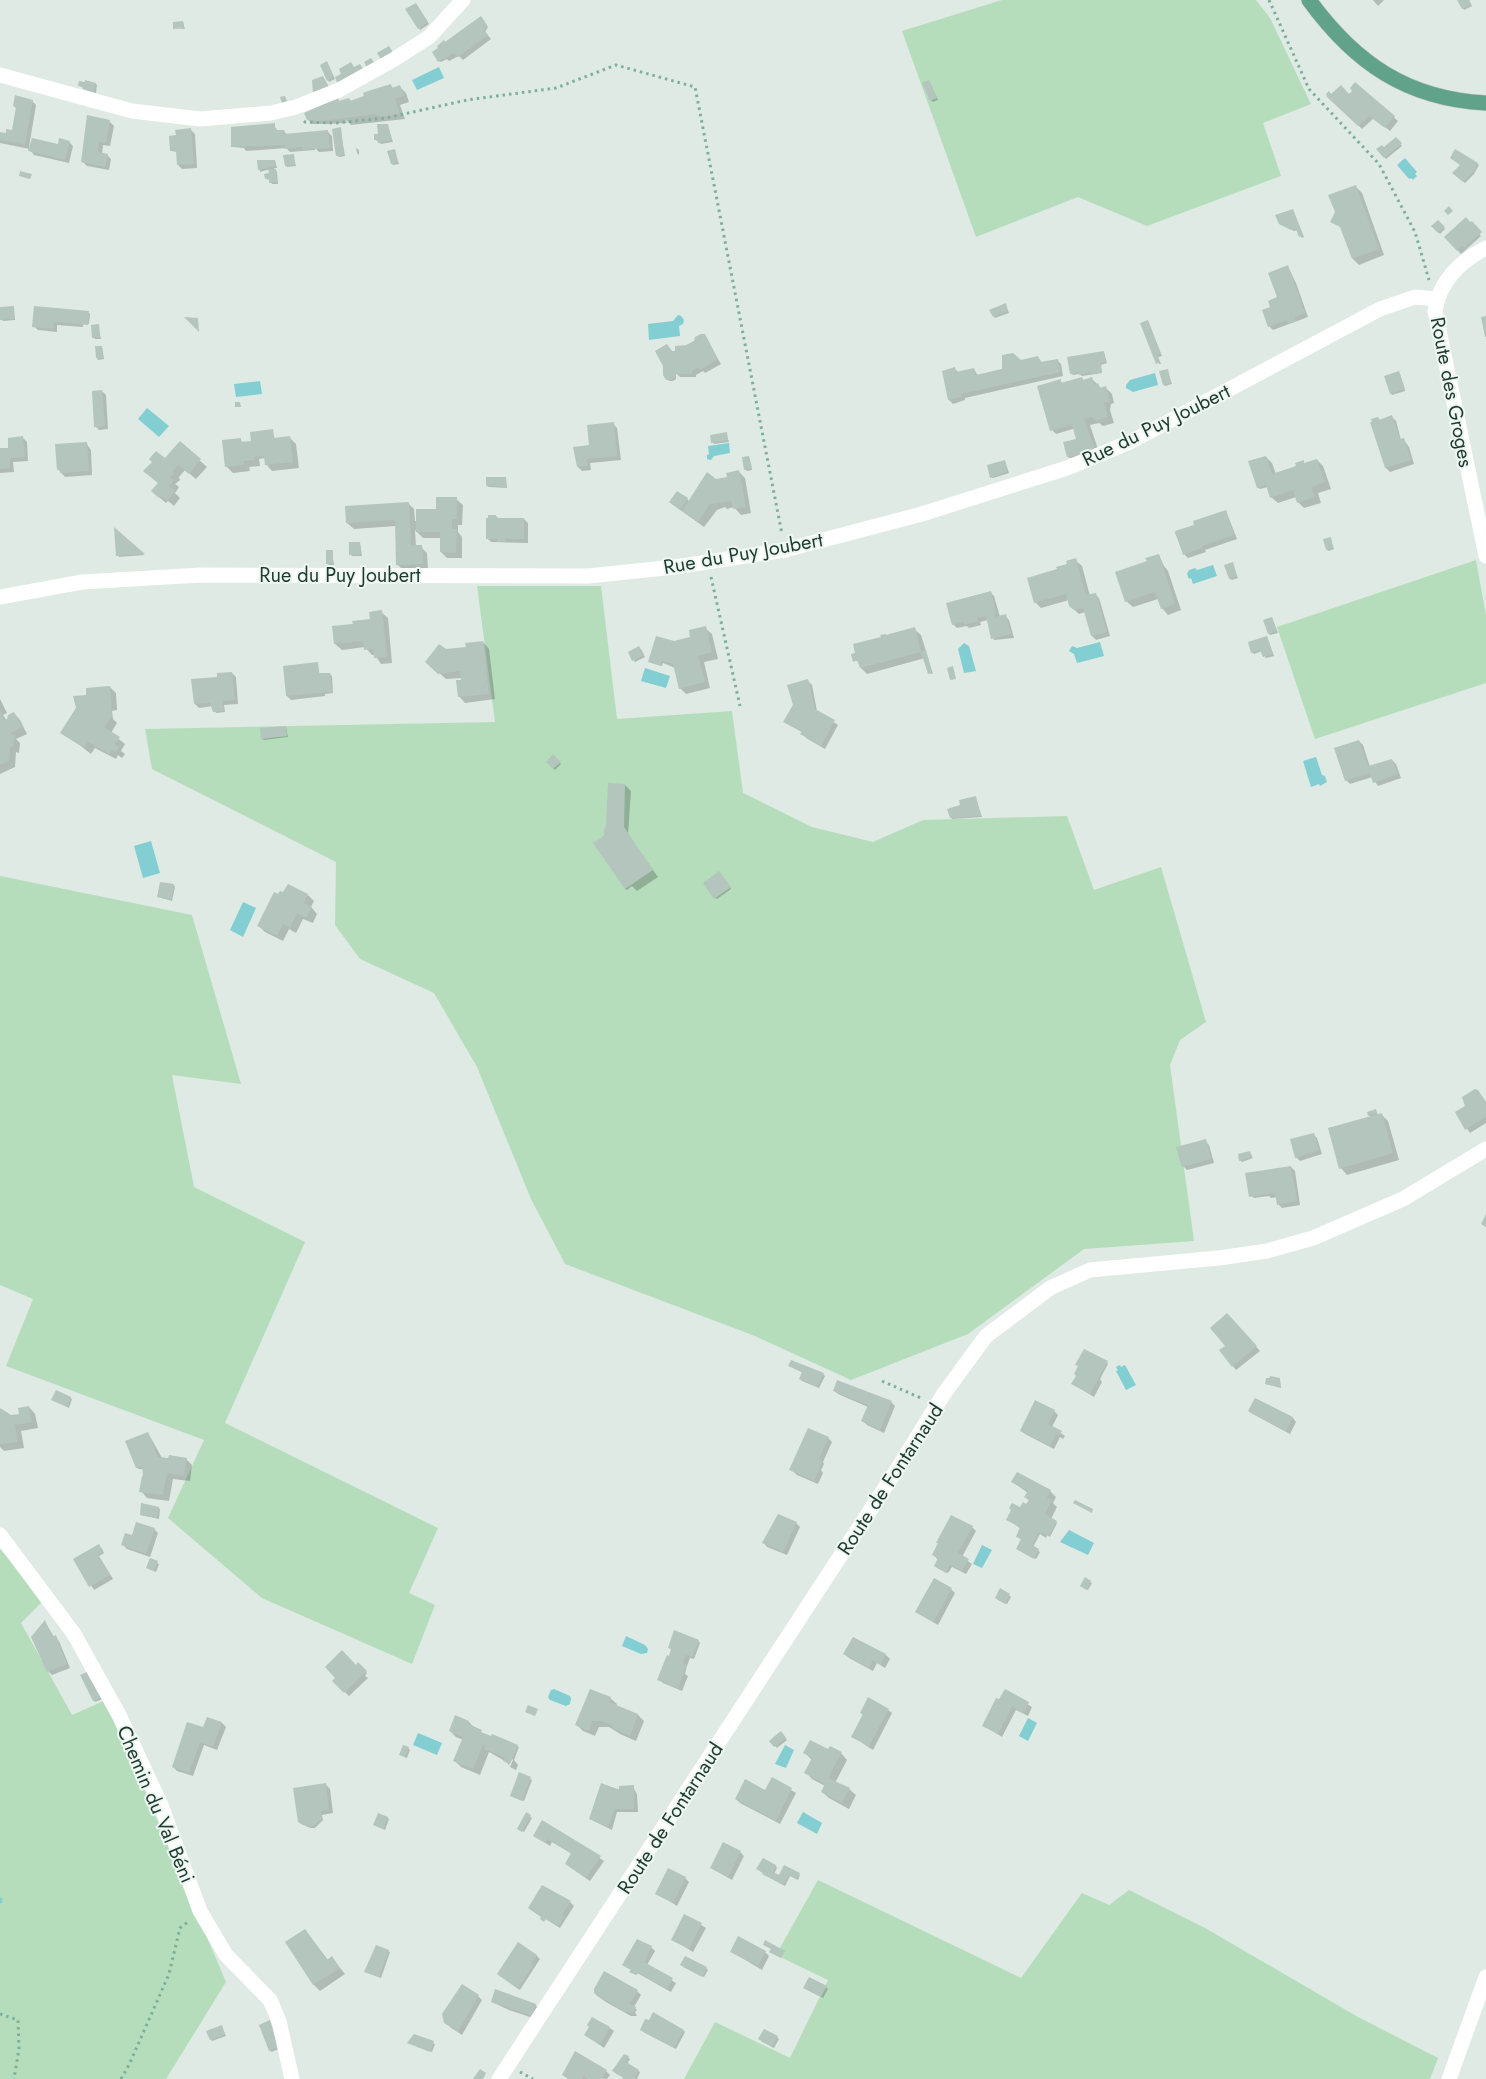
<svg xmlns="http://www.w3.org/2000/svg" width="1486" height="2079" font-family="Jost,sans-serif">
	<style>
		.green { fill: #b5ddbc }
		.water { fill: #83ced2 }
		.shadow { fill: #0003 }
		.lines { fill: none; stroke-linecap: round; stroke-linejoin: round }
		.stream { stroke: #83ced2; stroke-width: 5 }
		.building { fill: #b3c5bc }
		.primary-casing { stroke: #bcc4c1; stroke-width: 16 }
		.path { stroke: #7daf9a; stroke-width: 3; stroke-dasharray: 2.5 4; stroke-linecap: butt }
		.minor { stroke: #fff; stroke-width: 15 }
		.primary { stroke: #60a28a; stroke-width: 15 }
		.labels { text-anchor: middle; stroke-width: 4; stroke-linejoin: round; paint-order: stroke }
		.street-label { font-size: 20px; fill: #1f3a30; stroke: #eef7f2 }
	</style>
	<rect width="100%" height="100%" fill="#deeae3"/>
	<!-- green -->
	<g class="green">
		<polygon points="1002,0 1256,0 1270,18 1311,104 1263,123 1281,176 1147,226 1078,197 976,237 902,31"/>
		<polygon points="1476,560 1486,616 1486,683 1315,739 1277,627"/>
		<polygon points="477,586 601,586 617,719 732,711 743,793 812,827 873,842 923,820 1067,816 1094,890 1161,867 1206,1022 1180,1040 1170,1065 1194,1241 1084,1249 968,1334 851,1380 755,1336 565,1264 531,1199 477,1067 434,993 360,959 335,925 336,862 152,769 145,729 495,722"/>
		<polygon points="0,876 192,915 241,1084 172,1075 194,1187 305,1242 225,1423 438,1528 409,1593 435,1605 412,1664 262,1598 168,1518 204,1440 6,1366 33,1299 0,1285"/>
		<polygon points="0,1549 44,1600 21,1623 72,1715 106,1700 226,1982 166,2079 0,2079"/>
		<polygon points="818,1880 1021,1978 1082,1893 1109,1905 1129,1890 1205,1928 1358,2017 1438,2058 1430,2079 684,2079 715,2022 790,2058 828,1980 776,1955"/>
	</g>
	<!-- water -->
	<g class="water">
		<polygon points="439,67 444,78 417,90 412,80"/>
		<polygon points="1405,158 1417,172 1415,174 1417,176 1413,180 1411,178 1409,179 1397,165"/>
		<polygon points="678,315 681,316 684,320 683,324 679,326 680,336 649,340 648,324 673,321"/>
		<polygon points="1155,373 1158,385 1133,392 1126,388 1126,385 1130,380"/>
		<polygon points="260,381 262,394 236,397 234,384"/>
		<polygon points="147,408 169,426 159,437 138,419"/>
		<polygon points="729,443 730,453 714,456 711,460 707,459 707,455 709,454 708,446"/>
		<polygon points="1213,565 1217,576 1193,584 1191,578 1189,579 1187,574 1189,570 1195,568 1197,570"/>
		<polygon points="1100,642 1104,656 1077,663 1074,654 1069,651 1072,646 1077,648"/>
		<polygon points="964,643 969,646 976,671 964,673 958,649"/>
		<polygon points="645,668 670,676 666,688 641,681"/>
		<polygon points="1316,757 1322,775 1325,776 1327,782 1320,786 1319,784 1311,787 1303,761"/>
		<polygon points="151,841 160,873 143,878 134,846"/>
		<polygon points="243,902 256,908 243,937 230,930"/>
		<polygon points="1120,1365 1121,1367 1125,1365 1136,1385 1126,1390 1116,1371 1118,1370 1116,1367"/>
		<polygon points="1069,1530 1094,1543 1088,1555 1060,1542"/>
		<polygon points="982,1545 992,1550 982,1568 973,1564"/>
		<polygon points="626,1636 645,1645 648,1649 647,1653 641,1654 622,1646"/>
		<polygon points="554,1689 570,1696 571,1699 570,1704 566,1706 550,1700 548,1697 551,1690"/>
		<polygon points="1028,1718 1037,1723 1028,1741 1019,1736"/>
		<polygon points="418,1733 442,1743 437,1755 413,1745"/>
		<polygon points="785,1745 794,1750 786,1768 775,1764"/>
		<polygon points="803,1812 822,1823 817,1834 797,1823"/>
	</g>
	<!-- shadow -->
	<g class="shadow">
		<polygon points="1373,0 1384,0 1378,6"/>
		<polygon points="1469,0 1472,6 1464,10 1459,1"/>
		<polygon points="417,6 429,24 420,30 419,28"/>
		<polygon points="481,18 488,27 485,32 491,39 463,60 459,56 449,61 447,59 441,62 439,61 446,44"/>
		<polygon points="183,22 185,29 175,28"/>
		<polygon points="328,65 335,79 360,65 365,74 337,78 329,82 328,80"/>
		<polygon points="929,81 938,100 933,102 931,100"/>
		<polygon points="80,82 96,84 97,85 96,93 86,90 79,85"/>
		<polygon points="390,85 394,89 400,87 406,93 409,102 400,105 405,119 351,125 345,119 347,123 328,124 313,124 308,120 338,100 340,102 349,99 352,102"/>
		<polygon points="1358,86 1398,121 1390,131 1374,118 1362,129 1329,97 1348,97"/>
		<polygon points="32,101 36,105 29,147 59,146 69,142 73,146 69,163 34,155 30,149 0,143 0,133 7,134 13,132 17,109 14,106"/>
		<polygon points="110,122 114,126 110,146 103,145 102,154 107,155 111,159 109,170 87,166 83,162"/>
		<polygon points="274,125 278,132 284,131 287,135 328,132 332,136 333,151 319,152 315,148 315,150 290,152 286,148 246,151 244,148 233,147"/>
		<polygon points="387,125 393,142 381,144 376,140"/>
		<polygon points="340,128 345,156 339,157 338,156"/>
		<polygon points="191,130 195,134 197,168 182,169 178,165 177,152 172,151"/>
		<polygon points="1396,139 1402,146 1386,159 1378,149 1384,149"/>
		<polygon points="356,148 359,150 359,155 357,153"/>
		<polygon points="394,150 399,164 393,165 392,164"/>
		<polygon points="1456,151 1479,165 1474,174 1465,183 1454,173 1461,165"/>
		<polygon points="293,155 296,166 287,167 286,165"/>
		<polygon points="275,161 277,168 274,168 277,172 278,184 272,184 270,180 266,179 270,175 270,169 260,172 258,162"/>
		<polygon points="1356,187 1362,193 1384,255 1359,265 1353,259 1341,227"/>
		<polygon points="1293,210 1304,237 1302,238 1297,230 1294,231 1280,224"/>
		<polygon points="1466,219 1481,236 1461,254 1446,237"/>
		<polygon points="1438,222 1445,229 1440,234 1433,227"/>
		<polygon points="1288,267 1296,283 1308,317 1273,330 1269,326 1271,308 1278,298"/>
		<polygon points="1005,304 1009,313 995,318 994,317"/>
		<polygon points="14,308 15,320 3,321 1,319"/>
		<polygon points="88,312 90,314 89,324 83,323 83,327 57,325 57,332 38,330 34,326"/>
		<polygon points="1148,322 1162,356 1158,357 1161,364 1159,364"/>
		<polygon points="98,325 101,339 95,339 93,337"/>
		<polygon points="704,336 721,364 705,373 703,371 696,375 696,377 680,377 676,373 676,379 673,381 669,381 667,379 673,352"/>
		<polygon points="102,347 104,359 98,360 97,358"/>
		<polygon points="1104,353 1107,363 1101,365 1102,373 1082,376 1079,374 1073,375 1071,373"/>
		<polygon points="1038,357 1042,363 1057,360 1061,364 1063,376 965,398 965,400 953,404 949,400 955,369 959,373 974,369 978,376 1004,370 1020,361"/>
		<polygon points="1167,370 1172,384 1165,386 1164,385"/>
		<polygon points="1400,374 1405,391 1392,395 1391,393"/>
		<polygon points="1082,378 1084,381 1092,379 1102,389 1106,388 1112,394 1114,403 1111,404 1110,410 1114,423 1103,426 1099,423 1090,425 1100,455 1069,458 1068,456 1081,445 1076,428 1056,434 1052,430 1060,380 1063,384"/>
		<polygon points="102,391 106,395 108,429 99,430 95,426"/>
		<polygon points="1392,417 1396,421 1401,440 1403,439 1409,447 1414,464 1390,472 1386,468 1378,418 1380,420"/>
		<polygon points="613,424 617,428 621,460 590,463 591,470 582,471 578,467 591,446"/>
		<polygon points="272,431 275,439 290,438 296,444 299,468 272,471 266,464 265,458 259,459 260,466 249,467 250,471 233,473 227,467 240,440 244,443 253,442"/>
		<polygon points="726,433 729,442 714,444 713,443 711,436"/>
		<polygon points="23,438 27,442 28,461 13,462 14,472 0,473 0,450 9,449"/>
		<polygon points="86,443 91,450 92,475 65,477 58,469"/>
		<polygon points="180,443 207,467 196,479 185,470 179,477 180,480 175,484 179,487 175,493 180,498 174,506 168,501 166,503 159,497 160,483 165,460"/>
		<polygon points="749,457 752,470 747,471 745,469"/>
		<polygon points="1266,457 1272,463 1276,474 1297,467 1303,462 1305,464 1317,460 1323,466 1331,489 1318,493 1321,503 1304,508 1298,502 1296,497 1278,503 1271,497 1268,487 1260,489 1258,488"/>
		<polygon points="1005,462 1009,473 993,478 991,477"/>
		<polygon points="739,472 745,478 751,513 741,515 734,507 727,509 725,507 717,510 704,527 672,504 687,499 690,502"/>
		<polygon points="506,478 507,488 489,487 487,486"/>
		<polygon points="456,499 463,505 462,525 458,525 458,532 462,537 462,558 447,558 441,552 441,538 423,538 415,530 416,547 421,547 427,553 428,570 404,571 398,565 396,526 354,529 347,523 408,503 414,509 415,521 417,521"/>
		<polygon points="1226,511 1237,539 1205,550 1206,552 1188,558 1184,554 1175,533 1196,526"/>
		<polygon points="496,516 498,518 524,519 528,523 528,543 491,542 487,538"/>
		<polygon points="115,530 144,555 119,557"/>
		<polygon points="1330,538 1334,549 1328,551 1327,549"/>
		<polygon points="360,543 362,556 352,556 351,554"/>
		<polygon points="332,552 334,565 329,565 327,563"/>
		<polygon points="1159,555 1164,566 1168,571 1181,610 1168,615 1162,608 1158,599 1133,607 1126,601 1148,562"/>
		<polygon points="1075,560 1082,566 1090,596 1095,594 1099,598 1110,636 1096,640 1092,636 1085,612 1079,614 1070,606 1069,600 1041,608 1035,602"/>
		<polygon points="1232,564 1238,578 1232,580 1230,579"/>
		<polygon points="990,592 994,596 1000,617 1005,616 1009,620 1014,638 994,640 988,620 980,622 981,625 969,628 967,626 957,628 953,624"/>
		<polygon points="381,612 388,618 392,663 381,664 375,655 372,655 365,647 342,650 335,644 354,625 371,620"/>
		<polygon points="1272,618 1278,633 1270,635 1269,634"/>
		<polygon points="705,628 712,634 718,659 704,662 710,688 686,694 680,688 675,668 663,663 662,666 650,662 674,642 692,638"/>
		<polygon points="914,629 921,635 933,674 929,673 925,658 867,674 861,668 859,661 854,661"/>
		<polygon points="1267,637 1274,656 1266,658 1262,651 1254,654 1252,652"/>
		<polygon points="483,642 489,649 495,699 465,703 459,696 462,678 446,679 436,670 451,654"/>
		<polygon points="641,649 645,657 635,662 629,653"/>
		<polygon points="317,664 320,675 330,674 332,676 333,693 325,694 325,696 291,700 287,696"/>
		<polygon points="232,673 236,677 238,704 224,705 225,712 216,713 213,706 199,708 195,704 219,678"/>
		<polygon points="808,681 812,685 817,711 838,725 825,749 806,738 803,733 785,721"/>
		<polygon points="110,687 116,693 117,710 112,711 113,719 117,723 111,733 125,744 121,751 125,754 122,758 118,755 116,759 95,748 91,754 77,743 89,695"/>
		<polygon points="0,699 7,713 3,715 8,723 14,713 20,720 27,734 16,739 20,743 19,753 16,752 15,767 0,774"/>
		<polygon points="286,727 288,737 264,740 262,739"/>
		<polygon points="1359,741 1363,745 1370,767 1392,760 1396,764 1401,778 1378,786 1372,777 1350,784 1346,780"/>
		<polygon points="553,756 561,764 555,770 547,762"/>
		<polygon points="625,785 631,791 628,835 658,877 637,891 632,886 627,890 625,889 605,837"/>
		<polygon points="975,797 982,817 952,819 951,817 962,806"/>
		<polygon points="721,874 731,889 717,899 715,898"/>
		<polygon points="174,885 175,887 172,901 158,897"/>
		<polygon points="308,895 314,901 311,907 317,914 313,923 303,919 296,933 289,929 283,941 265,932 259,926"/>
		<polygon points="1481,1097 1486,1102 1486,1123 1470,1133 1456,1113"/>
		<polygon points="1375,1110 1378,1115 1381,1114 1388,1121 1399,1160 1347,1175 1341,1168 1371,1117 1369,1115"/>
		<polygon points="1313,1134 1317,1138 1322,1154 1300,1161 1296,1157"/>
		<polygon points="1205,1141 1209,1145 1214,1163 1187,1170 1183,1166"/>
		<polygon points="1250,1153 1253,1158 1242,1162 1240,1160"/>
		<polygon points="1291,1167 1295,1171 1300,1205 1282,1208 1278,1204 1277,1197 1271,1198 1269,1196 1254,1198 1250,1194"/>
		<polygon points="1231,1319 1260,1351 1236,1370 1233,1366 1228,1345"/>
		<polygon points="1107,1362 1108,1364 1100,1379 1102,1382 1094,1397 1073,1384"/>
		<polygon points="790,1366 823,1374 825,1376 819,1388 802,1381 800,1379 803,1373"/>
		<polygon points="1280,1379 1281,1388 1266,1384"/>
		<polygon points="834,1390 891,1402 895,1406 884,1433 867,1425 863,1421 868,1407 838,1394"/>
		<polygon points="70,1398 72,1399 69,1408 55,1401"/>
		<polygon points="1256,1399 1293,1418 1296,1422 1290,1434 1251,1413 1249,1411"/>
		<polygon points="29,1407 35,1414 38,1428 21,1431 24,1448 4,1451 0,1447 0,1409 10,1417 21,1415"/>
		<polygon points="1054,1411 1058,1415 1052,1427 1065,1436 1063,1439 1060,1437 1054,1449 1025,1434 1021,1430"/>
		<polygon points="148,1433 162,1458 186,1459 192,1465 190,1481 173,1479 169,1501 147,1498 141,1491 145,1476 143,1469 139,1469 137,1468"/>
		<polygon points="828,1438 832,1442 823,1462 824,1464 821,1470 823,1473 818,1484 797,1475 791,1469"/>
		<polygon points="1013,1482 1050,1491 1056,1497 1053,1503 1057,1507 1051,1519 1057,1523 1050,1537 1047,1535 1046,1538 1040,1534 1033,1547 1040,1552 1036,1559 1019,1550 1022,1540 1019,1538 1021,1529 1008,1519 1027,1506 1030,1501 1026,1497 1028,1493"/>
		<polygon points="158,1508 160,1509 159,1519 141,1515"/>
		<polygon points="796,1523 800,1527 787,1555 767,1547 764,1543"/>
		<polygon points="972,1527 976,1531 962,1557 972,1564 966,1574 952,1567 948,1573 937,1568 938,1560 934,1555"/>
		<polygon points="154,1529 158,1533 150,1557 127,1549 123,1545 132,1537"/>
		<polygon points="101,1547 104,1553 99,1556 113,1579 94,1590 75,1560"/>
		<polygon points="150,1559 159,1564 156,1572 147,1568"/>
		<polygon points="1090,1582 1092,1583 1088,1590 1083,1588"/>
		<polygon points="951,1589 955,1593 938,1625 916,1612"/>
		<polygon points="1001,1590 1011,1597 1007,1604 998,1600"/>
		<polygon points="45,1622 54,1637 59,1641 70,1668 52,1675 48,1671"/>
		<polygon points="853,1638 886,1655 890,1659 885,1668 877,1663 873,1671 849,1658 845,1654"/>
		<polygon points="698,1641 700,1643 694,1659 690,1658 687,1666 685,1674 688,1676 682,1691 663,1683 659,1679 669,1657"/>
		<polygon points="356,1666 360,1666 367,1673 365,1676 368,1678 349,1696 334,1681"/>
		<polygon points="81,1676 105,1698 95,1702"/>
		<polygon points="1005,1691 1032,1707 1028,1716 1016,1710 1002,1737 983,1725"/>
		<polygon points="610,1698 617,1704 616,1706 638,1715 644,1721 636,1741 620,1734 609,1727 599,1727 595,1736 583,1731 576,1724"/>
		<polygon points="888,1710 892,1713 873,1750 853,1737 865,1717 861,1713"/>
		<polygon points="469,1722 479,1733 519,1747 514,1760 518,1765 516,1770 510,1767 513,1760 511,1758 509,1765 505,1761 489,1752 480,1775 461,1767 455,1761 463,1740 456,1737 450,1731"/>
		<polygon points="222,1723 226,1727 217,1750 204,1745 193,1776 177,1771 173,1767 206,1730"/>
		<polygon points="781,1733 787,1740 777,1748 771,1741"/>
		<polygon points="408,1748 410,1750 407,1758 402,1756"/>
		<polygon points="828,1751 841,1753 847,1760 835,1783 849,1789 856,1795 849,1809 829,1798 822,1792 825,1786 812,1779 806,1772 812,1760 805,1753"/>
		<polygon points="520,1774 532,1780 524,1801 513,1797"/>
		<polygon points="773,1779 796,1793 780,1824 740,1803 736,1799 768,1793"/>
		<polygon points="326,1785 330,1789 333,1813 322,1815 323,1820 315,1828 310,1828 301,1823"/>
		<polygon points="604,1785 621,1790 633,1787 637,1794 638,1812 617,1812 612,1830 590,1819"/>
		<polygon points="526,1814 532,1818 524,1832 520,1830"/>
		<polygon points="388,1818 389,1819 385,1830 374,1825"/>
		<polygon points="542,1822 604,1861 590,1881 566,1864 572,1854 552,1842 550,1846 535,1836"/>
		<polygon points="740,1852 744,1856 732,1880 711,1868"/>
		<polygon points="776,1866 777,1868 774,1874 779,1877 784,1866 800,1875 798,1880 790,1876 785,1886 760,1871"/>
		<polygon points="685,1878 689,1882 677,1906 657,1893"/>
		<polygon points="570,1902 574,1906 560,1928 533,1911"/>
		<polygon points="685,1915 706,1928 693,1952 672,1939"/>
		<polygon points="305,1930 328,1960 332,1958 345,1974 320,1991 314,1985 286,1942"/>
		<polygon points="377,1946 390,1952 381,1978 368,1973"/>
		<polygon points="651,1947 655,1951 647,1965 676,1983 671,1992 623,1965"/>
		<polygon points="732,1952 765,1952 769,1956 762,1970"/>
		<polygon points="536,1955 540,1959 520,1990 498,1974"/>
		<polygon points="683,1967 706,1968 708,1970 704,1977"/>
		<polygon points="826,1987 828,1989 823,1998 806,1989"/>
		<polygon points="595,1989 637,1991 641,1995 634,2007 637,2010 635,2012 637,2016 631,2016 606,2002 596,1995"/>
		<polygon points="478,1996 482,2000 462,2035 450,2027"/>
		<polygon points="492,2002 535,2005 539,2009 536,2019 509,2010"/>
		<polygon points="270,2022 279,2049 271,2052 261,2026"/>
		<polygon points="222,2027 226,2036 212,2041 211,2040"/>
		<polygon points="610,2028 614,2031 604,2048 586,2035"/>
		<polygon points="641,2029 684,2031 685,2032 676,2049 645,2033"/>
		<polygon points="777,2037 779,2039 774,2048 761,2041"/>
		<polygon points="409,2043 433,2043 435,2044 432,2052"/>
		<polygon points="624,2055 630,2059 627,2064 640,2072 637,2079 623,2079 624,2078 615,2073"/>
		<polygon points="606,2071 610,2075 607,2079 588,2077 588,2079 568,2079 563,2075"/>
	</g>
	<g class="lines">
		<!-- stream -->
		<polyline class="stream" points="0,1900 0,1901"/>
	</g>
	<!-- building -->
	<g class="building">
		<polygon points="1457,0 1469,0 1471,5 1462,9"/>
		<polygon points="416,3 428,22 418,29 405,9"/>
		<polygon points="481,16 487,25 484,30 488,35 458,57 454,53 438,62 432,52 438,48 437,46 444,40 445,42"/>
		<polygon points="183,21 184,28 173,29 173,22"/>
		<polygon points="389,46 394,54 382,61 377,53"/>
		<polygon points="371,58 376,65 368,70 364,62"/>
		<polygon points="327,61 334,77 327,81 320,65"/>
		<polygon points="351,62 354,67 360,64 365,72 338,85 335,77 341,74 339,69"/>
		<polygon points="323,76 329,87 313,93 312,80"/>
		<polygon points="85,80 96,83 94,92 83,89 83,87 78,86 79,81 85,82"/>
		<polygon points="929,80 937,98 930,101 922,83"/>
		<polygon points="1355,82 1395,116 1385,128 1369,116 1358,126 1327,97 1326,94 1329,91 1331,94 1341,85 1349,94 1352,91 1350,88"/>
		<polygon points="391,84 392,88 400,85 404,96 395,99 400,113 389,116 377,116 376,114 323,121 307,120 304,113 338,98 339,101 349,98 350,101 364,96 363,93 368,91"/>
		<polygon points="15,95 33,100 25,145 0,140 0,132 6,133 6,129 12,130 16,107 13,106"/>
		<polygon points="285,96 287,101 282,103 280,97"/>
		<polygon points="87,115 110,120 106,143 99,142 98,152 108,154 105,167 81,162"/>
		<polygon points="275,123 275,130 284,130 284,134 328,130 330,148 302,150 302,147 284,149 285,145 231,147 231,127"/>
		<polygon points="377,124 388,124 392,140 378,143 378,140 374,140 374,134 378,134"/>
		<polygon points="341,127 344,155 336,156 332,129"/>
		<polygon points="191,128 194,164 177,165 176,151 170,151 169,136 176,135 175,130"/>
		<polygon points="1396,137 1402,143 1384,158 1376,149 1382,145 1384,147"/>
		<polygon points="32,138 58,144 59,138 70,141 65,160 28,151"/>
		<polygon points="395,149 398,162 391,164 387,151"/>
		<polygon points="1455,149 1478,163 1473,172 1463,182 1452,173 1460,165 1450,158"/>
		<polygon points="294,154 295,165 285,166 283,155"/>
		<polygon points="257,160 275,160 276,166 258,170"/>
		<polygon points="268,169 276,169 277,182 269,183 269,179 265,179 264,174 269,173"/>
		<polygon points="20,171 32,174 30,179 19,176"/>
		<polygon points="1356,185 1379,249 1352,259 1340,227 1330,222 1335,212 1328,195"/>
		<polygon points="1449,206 1453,211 1448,215 1444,211"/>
		<polygon points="1293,209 1303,236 1299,237 1296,229 1291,230 1279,224 1275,215"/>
		<polygon points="1466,217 1470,222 1472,221 1482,232 1464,248 1462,246 1457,251 1444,237"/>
		<polygon points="1438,220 1445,227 1438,233 1431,226"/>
		<polygon points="1288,265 1305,313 1295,317 1296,321 1288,324 1287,320 1268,327 1262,310 1270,307 1268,301 1277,297 1268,273"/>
		<polygon points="1006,303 1008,311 993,317 989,310"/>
		<polygon points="14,306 14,319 0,320 0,307"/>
		<polygon points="34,306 89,311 88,325 54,322 53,329 32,327"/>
		<polygon points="1486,316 1486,337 1485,337 1481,317"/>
		<polygon points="184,317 198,318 199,332"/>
		<polygon points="1148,320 1161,354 1157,355 1160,362 1156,364 1140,323"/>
		<polygon points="99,324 100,337 92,338 91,325"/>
		<polygon points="701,334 705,334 718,359 700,370 698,368 692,371 692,374 675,374 675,377 671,380 666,380 663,375 663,366 655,351 667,344 672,351 675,351 675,346 687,345 694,341 695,337"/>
		<polygon points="95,346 102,346 103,358 96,358"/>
		<polygon points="1104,351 1106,362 1100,363 1102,372 1090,375 1090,372 1079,375 1078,372 1070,374 1067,357"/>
		<polygon points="1013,353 1021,360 1038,356 1040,362 1058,359 1060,372 961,394 962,397 948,400 942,371 955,367 956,372 974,368 976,375 1002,369 1002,355"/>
		<polygon points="1168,369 1171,383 1163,385 1159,371"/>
		<polygon points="1399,371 1405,389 1390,394 1384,376"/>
		<polygon points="1082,377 1083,380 1092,377 1094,385 1098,383 1100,388 1106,386 1110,401 1104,403 1108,417 1096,421 1092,417 1084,419 1095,449 1080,455 1067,457 1063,442 1076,439 1072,425 1050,431 1037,386 1061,379 1061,383"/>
		<polygon points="102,390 105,426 94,427 92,391"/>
		<polygon points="235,402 240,402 241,407 235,407"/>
		<polygon points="1392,415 1400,439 1404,438 1411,460 1385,468 1370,422 1372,422 1371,419 1378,417 1379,420"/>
		<polygon points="614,422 617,456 587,459 588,466 577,467 573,447 589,445 587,425"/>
		<polygon points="273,429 274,438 290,436 293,462 265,465 264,456 254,457 255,460 244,461 244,465 225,467 222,440 241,438 241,442 251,441 250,432"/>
		<polygon points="727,432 728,440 711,443 710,435"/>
		<polygon points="23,436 25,457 10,458 10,468 0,469 0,448 8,448 8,438"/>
		<polygon points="180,441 201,459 189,474 178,465 173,471 174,473 170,477 174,480 169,486 175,491 167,501 161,496 159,498 151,491 158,483 143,471 152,462 149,459 156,451 165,458"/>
		<polygon points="87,442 89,471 60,473 60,470 57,470 55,444"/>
		<polygon points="749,456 752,468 744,470 742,457"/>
		<polygon points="1266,456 1272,474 1296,466 1295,463 1304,460 1304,463 1317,459 1325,482 1312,487 1315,497 1297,503 1293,490 1270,498 1266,485 1257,488 1248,461"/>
		<polygon points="1005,460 1008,471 990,478 987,465"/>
		<polygon points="739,470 746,507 733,509 731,501 710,504 698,522 682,511 707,472 716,479 727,477 726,473"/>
		<polygon points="486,477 506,477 506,487 486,486"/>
		<polygon points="677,491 688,498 680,510 669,502"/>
		<polygon points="436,497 457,497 457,519 452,519 452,529 457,529 456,553 440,552 440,532 416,532 416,509 436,509"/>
		<polygon points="409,502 411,545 422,545 423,564 396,565 395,520 346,523 345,506"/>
		<polygon points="1226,510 1234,535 1202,546 1202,548 1183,555 1175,531 1194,525 1193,521"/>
		<polygon points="488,515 496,515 496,518 524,518 524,539 505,539 505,542 497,542 497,539 486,539 486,518 488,518"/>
		<polygon points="114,527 130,541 145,554 116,556"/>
		<polygon points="1331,537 1333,548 1326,550 1323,539"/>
		<polygon points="349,542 360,542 361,555 349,555"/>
		<rect x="326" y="550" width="7" height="14"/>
		<polygon points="1159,554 1175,604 1161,609 1155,592 1125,602 1115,572 1147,561 1145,558"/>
		<polygon points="1076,558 1086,595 1096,593 1107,632 1091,636 1083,608 1074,610 1069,606 1066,594 1034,603 1027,578 1057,569 1056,567 1067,564 1066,561"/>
		<polygon points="1233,562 1237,576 1229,579 1224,565"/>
		<polygon points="991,591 996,613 994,614 995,617 1006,614 1011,634 991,639 986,616 977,618 978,621 964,625 964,622 952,625 946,603"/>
		<polygon points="382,610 387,657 374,658 373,649 364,650 363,641 334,644 332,626 353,624 352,621 370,619 369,612"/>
		<polygon points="1272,617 1277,631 1268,634 1263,620"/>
		<polygon points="706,626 712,652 698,656 705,682 679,689 673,664 662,661 661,666 648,662 656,636 674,641 690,637 689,630"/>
		<polygon points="915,627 921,652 860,668 857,660 853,662 851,654 855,653 853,644 881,637 880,635 886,634 886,635"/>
		<polygon points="1267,636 1273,654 1263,657 1260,650 1251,653 1248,642"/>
		<polygon points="483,641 489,694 458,697 456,680 461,680 460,671 438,674 425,662 439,644 446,649 466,647 465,643"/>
		<polygon points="639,646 644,655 632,661 628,652"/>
		<polygon points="926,650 932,673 928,674 921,652"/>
		<polygon points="318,662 319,673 330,673 332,692 286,696 283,666"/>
		<polygon points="953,666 956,679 950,680 947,668"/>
		<polygon points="232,672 235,700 223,701 224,711 213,712 210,703 194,704 191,679 217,677 217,673"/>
		<polygon points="808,679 815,709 835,720 821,746 800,734 802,732 783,722 793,705 787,685"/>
		<polygon points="110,686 112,716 104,727 120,737 115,744 119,747 116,752 112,750 109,754 88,742 84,748 60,733 76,708 73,696 86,695 86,688"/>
		<polygon points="0,711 4,720 7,719 8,715 14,712 22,727 11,733 11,735 15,735 13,747 10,747 9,761 0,765"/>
		<polygon points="286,726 287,736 261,739 260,728"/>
		<polygon points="1359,740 1368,766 1392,759 1398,774 1373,783 1370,773 1345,781 1334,748"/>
		<polygon points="553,754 561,762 553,769 546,762"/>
		<polygon points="608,783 625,784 624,827 653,870 625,889 593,843 604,836 604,830 606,826"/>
		<polygon points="976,796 981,816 950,818 947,809 960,805 959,800"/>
		<polygon points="719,871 731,887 714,899 703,883"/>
		<polygon points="160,882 174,884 171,900 157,897"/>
		<polygon points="288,884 308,894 304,903 312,907 306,918 297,913 290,928 283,924 277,936 257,926 274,892 278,894 280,891 283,892"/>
		<polygon points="1475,1089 1478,1090 1486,1102 1486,1117 1465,1130 1455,1112 1465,1106 1462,1097"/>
		<polygon points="1376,1109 1377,1113 1368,1116 1367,1112"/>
		<polygon points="1382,1113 1393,1153 1339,1169 1328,1128"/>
		<polygon points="1314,1133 1319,1150 1295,1158 1290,1139"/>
		<polygon points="1206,1139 1211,1159 1182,1167 1176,1147"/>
		<polygon points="1250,1151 1252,1157 1239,1161 1238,1154"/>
		<polygon points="1291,1166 1297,1201 1277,1205 1275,1193 1249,1197 1245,1173"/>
		<polygon points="1486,1214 1486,1227 1481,1224"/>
		<polygon points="1227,1313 1257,1346 1232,1367 1219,1350 1225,1346 1210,1328"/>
		<polygon points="1084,1349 1108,1361 1090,1394 1071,1384 1076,1376 1074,1374 1078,1366 1075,1365"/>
		<polygon points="791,1360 824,1373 817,1387 799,1379 802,1372 788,1366"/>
		<polygon points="1270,1376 1280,1378 1280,1387 1265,1384 1266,1378 1269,1378"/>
		<polygon points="837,1380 892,1401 880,1430 861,1421 868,1405 833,1391"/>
		<polygon points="56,1390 71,1397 67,1407 51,1400"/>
		<polygon points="1255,1398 1293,1417 1286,1431 1248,1411"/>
		<polygon points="1035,1400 1055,1410 1048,1424 1062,1431 1059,1436 1056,1434 1050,1446 1020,1431"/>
		<polygon points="29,1406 32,1422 15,1425 18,1442 0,1444 0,1408 11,1415 19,1414 18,1408"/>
		<polygon points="808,1428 829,1437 819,1459 823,1461 814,1481 789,1470"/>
		<polygon points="148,1432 158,1457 168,1458 169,1455 187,1458 184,1476 167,1473 163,1495 139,1492 142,1476 143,1475 142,1467 136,1468 125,1441"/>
		<polygon points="1017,1472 1051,1490 1047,1498 1052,1500 1045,1514 1057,1521 1049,1536 1039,1532 1032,1545 1039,1549 1034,1559 1016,1549 1021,1539 1016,1537 1020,1527 1006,1520 1011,1510 1009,1508 1012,1503 1020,1507 1023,1502 1026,1504 1029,1500 1024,1497 1028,1491 1011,1482"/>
		<polygon points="1075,1500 1093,1509 1092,1513 1073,1503"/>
		<polygon points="141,1503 159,1507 157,1518 140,1515"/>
		<polygon points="778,1514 797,1522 783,1552 762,1543"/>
		<polygon points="951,1515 973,1526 958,1553 969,1559 962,1571 950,1565 946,1573 934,1566 938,1558 932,1555 938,1543 936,1543"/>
		<polygon points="136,1522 155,1528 146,1554 121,1545 125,1533 132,1535"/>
		<polygon points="99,1544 103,1551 98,1555 110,1575 89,1587 73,1559"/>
		<polygon points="150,1558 158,1561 154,1571 146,1568"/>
		<polygon points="1085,1577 1091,1581 1087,1590 1080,1586"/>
		<polygon points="934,1578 952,1588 933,1622 915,1612"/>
		<polygon points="1000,1588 1010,1594 1005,1604 995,1598"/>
		<polygon points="45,1620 52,1637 56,1635 67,1664 47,1672 31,1637"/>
		<polygon points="674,1630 699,1640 692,1657 686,1655 683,1663 687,1665 678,1688 657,1680 667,1655 669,1656 671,1649 668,1648"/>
		<polygon points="853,1637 886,1654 881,1665 873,1660 869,1668 843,1654"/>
		<polygon points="342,1650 356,1665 358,1662 367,1671 344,1693 332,1681 335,1678 325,1667"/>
		<polygon points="91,1670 104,1696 93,1701 80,1675"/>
		<polygon points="590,1689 611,1697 609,1702 638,1714 630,1736 612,1728 613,1726 602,1721 592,1721 589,1731 575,1725"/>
		<polygon points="1005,1689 1029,1702 1024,1713 1012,1707 998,1734 982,1726 996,1698 999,1699"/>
		<polygon points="868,1697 889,1709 869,1746 851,1737 863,1714 860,1713"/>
		<polygon points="528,1705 538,1709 535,1716 525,1712"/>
		<polygon points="455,1715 469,1721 468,1724 482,1730 481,1732 491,1736 492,1734 518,1745 510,1764 503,1761 505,1758 484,1749 486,1746 483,1745 473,1769 453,1761 463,1737 449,1731"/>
		<polygon points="207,1717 222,1722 213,1747 200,1742 189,1773 172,1767 187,1722 203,1727"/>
		<polygon points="781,1731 786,1738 774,1747 769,1741"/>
		<polygon points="810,1740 828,1749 830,1746 842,1752 828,1778 850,1788 842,1803 821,1792 825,1784 804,1773 812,1758 803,1753"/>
		<polygon points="403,1745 409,1747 405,1757 399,1755"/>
		<polygon points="519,1772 531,1777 522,1801 510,1796"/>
		<polygon points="772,1777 792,1788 776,1821 735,1799 745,1779 765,1790"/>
		<polygon points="326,1783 329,1810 321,1811 322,1819 314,1826 308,1827 301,1824 298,1822 293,1788"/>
		<polygon points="601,1783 619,1790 619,1786 634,1785 634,1809 615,1809 608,1827 589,1819"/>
		<polygon points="526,1812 531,1815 522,1832 517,1829"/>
		<polygon points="378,1813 388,1817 383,1829 373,1825"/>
		<polygon points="542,1820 601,1856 586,1878 565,1864 571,1853 547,1839 545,1843 533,1836"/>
		<polygon points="723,1842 741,1851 728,1877 710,1868"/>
		<polygon points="763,1858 776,1865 773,1872 779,1875 784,1865 800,1873 796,1879 789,1875 783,1885 762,1874 763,1873 756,1869"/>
		<polygon points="668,1868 686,1877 673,1903 655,1894"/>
		<polygon points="542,1885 571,1901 562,1915 564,1917 559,1926 546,1919 544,1922 540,1919 541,1917 528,1908"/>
		<polygon points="684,1914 702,1923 689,1949 671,1940"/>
		<polygon points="305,1929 327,1960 332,1956 340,1968 313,1985 285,1942"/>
		<polygon points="738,1936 766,1951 758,1966 730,1952"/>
		<polygon points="637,1939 652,1946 644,1962 673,1978 667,1989 638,1973 636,1975 629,1972 631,1970 622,1965"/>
		<polygon points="765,1940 785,1951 781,1958 769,1952 771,1949 763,1945"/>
		<polygon points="518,1942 537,1955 531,1964 533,1965 518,1989 497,1974"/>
		<polygon points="376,1945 389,1950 379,1977 364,1972"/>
		<polygon points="685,1956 707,1967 702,1977 680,1965"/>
		<polygon points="604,1971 638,1990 630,2004 636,2007 633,2013 625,2012 594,1993 594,1989"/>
		<polygon points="809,1977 827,1986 821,1997 803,1988"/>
		<polygon points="462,1984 479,1995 458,2032 444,2023 442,2014"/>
		<polygon points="495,1989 536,2004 532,2016 491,2002"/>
		<polygon points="653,2012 684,2030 674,2048 640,2030 645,2019 649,2020"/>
		<polygon points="592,2017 610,2027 600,2045 584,2035 589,2027 587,2025"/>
		<polygon points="270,2020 278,2047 269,2051 259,2025"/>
		<polygon points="222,2025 225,2035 210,2040 206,2031"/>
		<polygon points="764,2029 778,2036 772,2047 758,2039"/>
		<polygon points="414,2034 434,2041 430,2052 407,2043"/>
		<polygon points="575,2051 607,2070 601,2079 589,2079 583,2076 582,2079 569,2079 562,2075"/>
		<polygon points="624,2054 629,2056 626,2062 639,2070 635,2077 639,2079 622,2079 623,2077 612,2071"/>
		<polygon points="480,2069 486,2073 483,2079 473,2079"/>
	</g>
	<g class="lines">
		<!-- primary casing -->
		<g class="primary-casing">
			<path id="primary" d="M1309,0C1355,63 1407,99 1486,103"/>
		</g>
		<!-- path -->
		<g class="path">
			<polyline points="1269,0 1309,89 1379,164 1415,232 1429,280"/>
			<polyline points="304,121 305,122 335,123 386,118 467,100 556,88 616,65 695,87 782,534"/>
			<polyline points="711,577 740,706"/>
			<polyline points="882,1381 923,1399"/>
			<polyline points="0,2014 18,2020 19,2049 14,2079"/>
			<polyline points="520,2072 533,2079"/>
			<polyline points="121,2079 129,2065 169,1974 180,1928 188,1922"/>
		</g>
		<!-- minor -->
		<g class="minor">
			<polyline points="0,75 132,111 200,119 271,113 296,107 339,90 393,60 429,37 463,0"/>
			<path d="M1486,248C1460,261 1439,282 1435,311L1486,556"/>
			<polyline points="0,597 82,582 201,575 588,576 675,567 785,550 922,514 1067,468 1130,442 1380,309 1415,297 1437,299"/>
			<polyline points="0,1535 74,1634 119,1715 161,1805 200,1911 226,1955 270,2000 279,2021 292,2079"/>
			<polyline points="499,2079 903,1460 943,1395 986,1336 1050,1288 1090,1270 1219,1258 1267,1251 1313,1238 1403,1199 1486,1149"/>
			<polyline points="1449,2079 1486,1977"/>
		</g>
		<!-- primary -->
		<use href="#primary" class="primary"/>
	</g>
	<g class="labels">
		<!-- street labels -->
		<g class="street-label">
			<text transform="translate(1452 392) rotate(79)" y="7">Route des Groges</text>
			<text transform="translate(1156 425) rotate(-26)" y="7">Rue du Puy Joubert</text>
			<text transform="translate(743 553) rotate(-10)" y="7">Rue du Puy Joubert</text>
			<text x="340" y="582">Rue du Puy Joubert</text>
			<text transform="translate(890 1479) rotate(-57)" y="7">Route de Fontarnaud</text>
			<text transform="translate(156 1804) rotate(67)" y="7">Chemin du Val Béni</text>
			<text transform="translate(670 1818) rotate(-57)" y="7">Route de Fontarnaud</text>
		</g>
	</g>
</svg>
